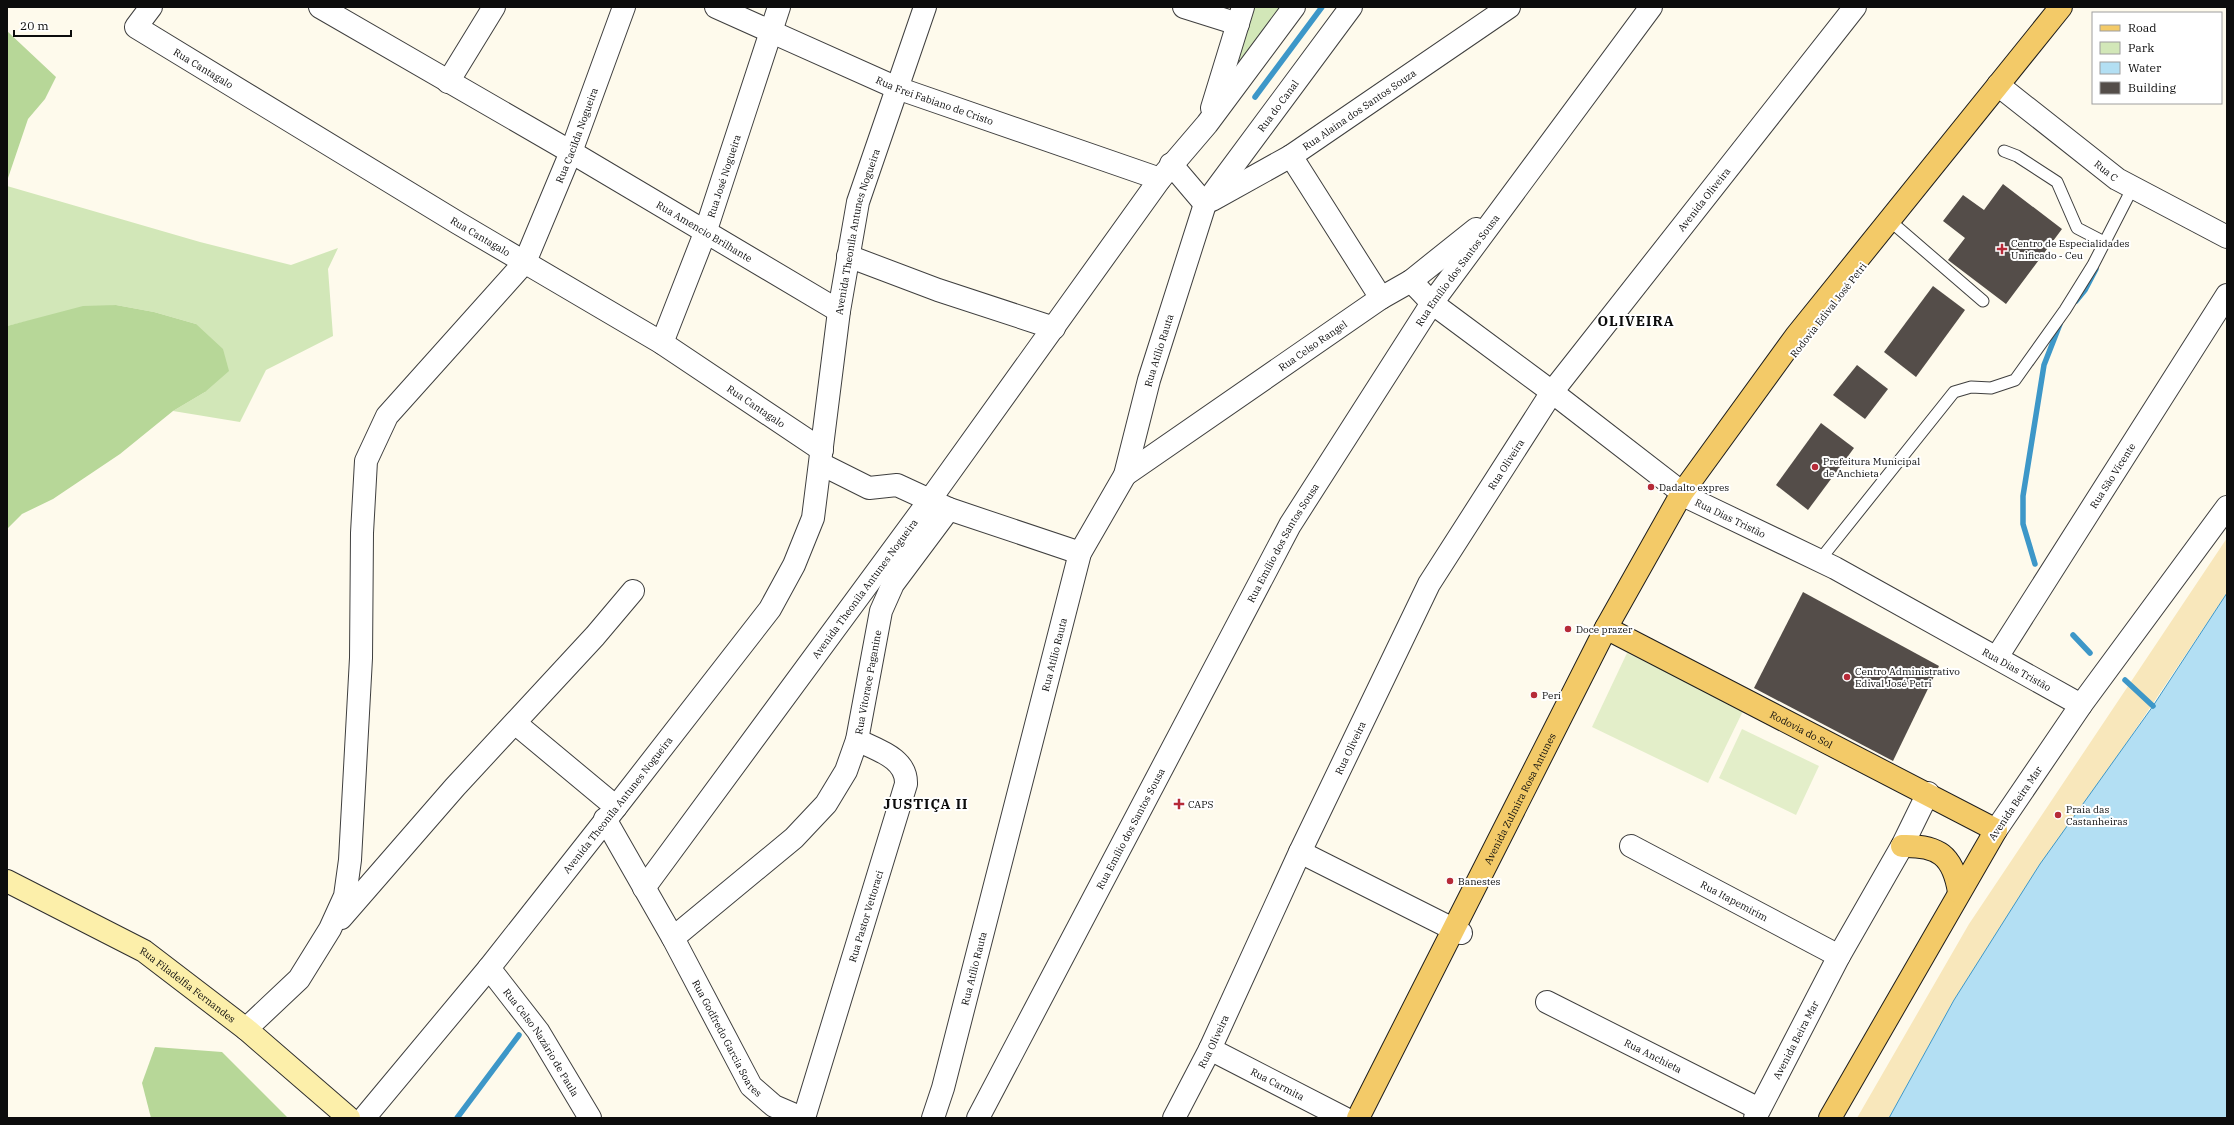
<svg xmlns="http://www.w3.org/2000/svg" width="2234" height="1125" font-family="'IBM Plex Serif',serif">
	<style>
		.green { fill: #d2e7b8 }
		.forest { fill: #b7d798 }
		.sand { fill: #f8e7bb }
		.pitch { fill: #e3eec9 }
		.water { fill: #b3dff3; stroke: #3d97c8 }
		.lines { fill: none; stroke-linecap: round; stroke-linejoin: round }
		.stream { stroke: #3d97c8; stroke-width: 5.5 }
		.building { fill: #544d49 }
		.service-casing { stroke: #3f3f3f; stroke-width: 13 }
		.minor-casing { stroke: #3f3f3f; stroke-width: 24 }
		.tertiary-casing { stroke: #3f3f3f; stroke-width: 24 }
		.secondary-casing { stroke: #2e2e2e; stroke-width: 24 }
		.primary-casing { stroke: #1d1d1d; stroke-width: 24 }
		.service { stroke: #fff; stroke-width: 11 }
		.minor { stroke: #fff; stroke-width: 22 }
		.tertiary { stroke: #fff; stroke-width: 22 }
		.secondary { stroke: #fcefaa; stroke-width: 22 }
		.primary { stroke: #f3ca68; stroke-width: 22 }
		.poi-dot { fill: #b62a38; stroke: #fff; stroke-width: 1.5 }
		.labels { text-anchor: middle; stroke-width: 4; stroke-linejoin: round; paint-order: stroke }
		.street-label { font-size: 10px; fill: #0c0c0c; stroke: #fff }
		.poi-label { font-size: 10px; fill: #0c0c0c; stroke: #fff; text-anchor: start }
		.district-label { font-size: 14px; font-weight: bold; letter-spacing: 1px; fill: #0c0c0c; stroke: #fff }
	</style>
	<rect width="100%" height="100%" fill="#fefaec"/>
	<!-- green -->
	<g class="green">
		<polygon points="1254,7 1285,7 1231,78"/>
		<polygon points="7,186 200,242 291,265 338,248 328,269 333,336 266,370 240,422 173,411 205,392 196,324 154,312 116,305 54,315 7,326"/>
	</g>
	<!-- forest -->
	<g class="forest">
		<polygon points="7,31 56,77 45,99 28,119 7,181"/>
		<polygon points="116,305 154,312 196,324 223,349 229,371 205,392 173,411 120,454 53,499 22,514 7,529 7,326 83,306"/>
		<polygon points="155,1047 222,1052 288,1118 151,1118 142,1083"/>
	</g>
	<!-- sand -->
	<polygon class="sand" points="2227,538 2227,593 1954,1000 1889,1118 1857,1118 1969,924"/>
	<!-- pitch -->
	<g class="pitch">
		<polygon points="1627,653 1744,709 1708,783 1592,727"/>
		<polygon points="1742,729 1819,766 1796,815 1719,778"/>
	</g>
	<!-- water -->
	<polygon class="water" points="2227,593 2227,1118 1889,1118 1954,1000 2040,864 2153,706"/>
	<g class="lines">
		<!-- stream -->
		<g class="stream">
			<polyline points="1255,97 1322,7"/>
			<polyline points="2076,301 2085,290 2096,269"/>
			<polyline points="2035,564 2023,524 2023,496 2044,365 2060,324"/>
			<polyline points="2073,635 2090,653"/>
			<polyline points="2125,680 2153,706"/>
			<polyline points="457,1118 519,1035"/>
		</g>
	</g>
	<!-- building -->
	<g class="building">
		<polygon points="2003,184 2062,229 2006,304 1948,260 1965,238 1943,221 1963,195 1984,210"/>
		<polygon points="1933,286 1965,310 1916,377 1884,352"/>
		<polygon points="1857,365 1888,389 1865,419 1833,395"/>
		<polygon points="1821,423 1854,448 1808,510 1776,485"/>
		<polygon points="1803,592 1939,666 1893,761 1754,688"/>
	</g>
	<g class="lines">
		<!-- service casing -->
		<g class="service-casing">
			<g id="service">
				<polyline points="2004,151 2017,156 2057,182 2077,228 2104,242"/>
				<polyline points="1889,220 1983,301"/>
				<polyline points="1819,561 1954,392 1971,387 1991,388 2015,380 2065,310 2093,265 2133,187"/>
			</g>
		</g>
		<!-- minor casing -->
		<g class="minor-casing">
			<g id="minor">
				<path id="s1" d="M151,7L136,27L458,223L662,343L822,450"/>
				<path id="s2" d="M320,7L571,152L839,311"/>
				<path id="s3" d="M716,7L897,88L1160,179"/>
				<polyline points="1184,7 1238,24"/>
				<polyline points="448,82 494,7"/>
				<path id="s4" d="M1998,85L2117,179L2227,237"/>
				<polyline points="1212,108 1243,7"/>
				<polyline points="1291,156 1381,298"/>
				<polyline points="1171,164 1205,204"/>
				<path id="s5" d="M1212,200L1291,156L1509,7"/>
				<polyline points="848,256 938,290 1054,328"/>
				<path id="s6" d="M1411,281L1432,303L1552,392L1689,498L1835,568L2081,705"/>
				<path id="s7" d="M662,343L705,233L779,7"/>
				<polyline points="821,464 869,488 897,485 949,509 1080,553"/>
				<path id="s8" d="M1125,475L1381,298L1411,281L1476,229"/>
				<path id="s9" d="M1997,657L2227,295"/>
				<polyline points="515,723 616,807"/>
				<path id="s10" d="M605,819L673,938L751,1086L774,1106L802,1118"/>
				<path id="s11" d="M1631,846L1839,956"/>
				<polyline points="1300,852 1461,933"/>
				<path id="s12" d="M644,888L929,501L1160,179L1207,124L1294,7"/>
				<polyline points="341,918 455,787 595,636 633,591"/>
				<path id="s13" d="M673,938L794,838L826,804L846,771L857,740L881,611L893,584L949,509"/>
				<path id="s14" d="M489,968L538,1031L590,1118"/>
				<path id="s15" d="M1547,1002L1759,1109"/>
				<path id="s16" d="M246,1029L299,979L330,929L345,896L350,860L361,658L362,533L366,461L387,416L525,262L571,152L624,7"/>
				<path id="s17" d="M1210,1049L1344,1118"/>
				<path id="s18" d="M364,1118L489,968L616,807L770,609L794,565L813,518L839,311L858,202L925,7"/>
				<path id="s19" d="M804,1118L906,784C907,758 877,750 857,740"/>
				<path id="s20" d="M933,1118L943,1088L1080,553L1125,475L1149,380L1205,204L1351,7"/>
				<path id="s21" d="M978,1118L1290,525L1432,303L1651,7"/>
				<path id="s22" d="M1174,1118L1210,1049L1300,852L1429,584L1552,392L1855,7"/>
				<path id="s23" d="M1755,1118L1839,956L1902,846L1928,793"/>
			</g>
		</g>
		<!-- tertiary casing -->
		<g class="tertiary-casing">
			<polyline id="tertiary" points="1996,830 2081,705 2227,507"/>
		</g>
		<!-- secondary casing -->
		<g class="secondary-casing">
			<g id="secondary">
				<path id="s24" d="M7,881L144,951L246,1029L349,1118"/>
			</g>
		</g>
		<!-- primary casing -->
		<g class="primary-casing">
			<g id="primary">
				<path id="s25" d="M1606,628L1996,830L1830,1118"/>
				<path d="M1902,846C1938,845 1953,855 1959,892"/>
				<path id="s26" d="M1358,1118L1606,628L1682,493L1796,336L2061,7"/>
			</g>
		</g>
		<!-- service -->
		<use href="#service" class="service"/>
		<!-- minor -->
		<use href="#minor" class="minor"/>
		<!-- tertiary -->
		<use href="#tertiary" class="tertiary"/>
		<!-- secondary -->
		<use href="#secondary" class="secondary"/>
		<!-- primary -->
		<use href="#primary" class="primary"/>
	</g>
	<!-- markers -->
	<g class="poi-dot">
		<path d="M2000 243h4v4h4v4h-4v4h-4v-4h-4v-4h4z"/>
		<circle cx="1815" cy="467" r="4"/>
		<circle cx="1651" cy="487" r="4"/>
		<circle cx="1568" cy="629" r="4"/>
		<circle cx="1847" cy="677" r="4"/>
		<circle cx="1534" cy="695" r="4"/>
		<path d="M1177 798h4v4h4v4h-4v4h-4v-4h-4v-4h4z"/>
		<circle cx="2058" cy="815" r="4"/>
		<circle cx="1450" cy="881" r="4"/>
	</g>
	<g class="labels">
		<!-- street labels -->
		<g class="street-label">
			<text dy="4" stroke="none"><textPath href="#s1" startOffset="104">Rua Cantagalo</textPath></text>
			<text dy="4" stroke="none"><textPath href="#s3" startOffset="238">Rua Frei Fabiano de Cristo</textPath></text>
			<text dy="4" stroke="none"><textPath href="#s20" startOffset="1079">Rua do Canal</textPath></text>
			<text dy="4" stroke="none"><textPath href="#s5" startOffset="173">Rua Alaina dos Santos Souza</textPath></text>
			<text dy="4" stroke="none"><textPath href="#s16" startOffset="997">Rua Cacilda Nogueira</textPath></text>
			<text dy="4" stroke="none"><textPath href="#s4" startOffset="138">Rua C</textPath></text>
			<text dy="4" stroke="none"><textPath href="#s7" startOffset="178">Rua José Nogueira</textPath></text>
			<text dy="4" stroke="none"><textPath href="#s22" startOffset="1065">Avenida Oliveira</textPath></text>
			<text dy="4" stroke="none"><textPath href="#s2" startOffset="445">Rua Amencio Brilhante</textPath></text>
			<text dy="4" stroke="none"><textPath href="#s18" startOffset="1042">Avenida Theonila Antunes Nogueira</textPath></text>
			<text dy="4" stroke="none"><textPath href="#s1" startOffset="428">Rua Cantagalo</textPath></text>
			<text dy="4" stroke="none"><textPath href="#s21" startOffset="975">Rua Emílio dos Santos Sousa</textPath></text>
			<text transform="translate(1828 310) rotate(-52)" y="4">Rodovia Edival José Petri</text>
			<text dy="4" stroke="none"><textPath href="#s8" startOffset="228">Rua Celso Rangel</textPath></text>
			<text dy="4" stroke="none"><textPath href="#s20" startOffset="803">Rua Atílio Rauta</textPath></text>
			<text dy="4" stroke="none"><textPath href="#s1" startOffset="752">Rua Cantagalo</textPath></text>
			<text dy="4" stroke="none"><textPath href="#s22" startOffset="734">Rua Oliveira</textPath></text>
			<text dy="4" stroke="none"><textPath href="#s9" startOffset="215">Rua São Vicente</textPath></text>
			<text dy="4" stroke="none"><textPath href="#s6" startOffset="399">Rua Dias Tristão</textPath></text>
			<text dy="4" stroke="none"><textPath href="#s21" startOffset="651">Rua Emílio dos Santos Sousa</textPath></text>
			<text dy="4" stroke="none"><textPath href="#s12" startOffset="372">Avenida Theonila Antunes Nogueira</textPath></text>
			<text dy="4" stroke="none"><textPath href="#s20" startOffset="479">Rua Atílio Rauta</textPath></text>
			<text dy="4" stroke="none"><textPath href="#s6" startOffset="723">Rua Dias Tristão</textPath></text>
			<text dy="4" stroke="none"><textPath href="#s13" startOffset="334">Rua Vitorace Paganine</textPath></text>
			<text dy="4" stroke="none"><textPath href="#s25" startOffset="220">Rodovia do Sol</textPath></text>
			<text dy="4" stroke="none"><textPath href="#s22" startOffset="410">Rua Oliveira</textPath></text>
			<text dy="4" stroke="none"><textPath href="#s26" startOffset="358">Avenida Zulmira Rosa Antunes</textPath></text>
			<text transform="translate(2015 803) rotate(-56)" y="4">Avenida Beira Mar</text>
			<text dy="4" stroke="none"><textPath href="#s18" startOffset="403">Avenida Theonila Antunes Nogueira</textPath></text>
			<text dy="4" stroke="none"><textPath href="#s21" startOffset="327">Rua Emílio dos Santos Sousa</textPath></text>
			<text dy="4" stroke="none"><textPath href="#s11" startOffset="117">Rua Itapemirim</textPath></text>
			<text dy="4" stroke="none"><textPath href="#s19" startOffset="211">Rua Pastor Vettoraci</textPath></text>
			<text dy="4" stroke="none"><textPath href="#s20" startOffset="155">Rua Atílio Rauta</textPath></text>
			<text dy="4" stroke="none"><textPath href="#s24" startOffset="209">Rua Filadelfia Fernandes</textPath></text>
			<text dy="4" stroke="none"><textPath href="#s10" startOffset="251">Rua Godfredo Garcia Soares</textPath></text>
			<text dy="4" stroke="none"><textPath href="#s23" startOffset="88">Avenida Beira Mar</textPath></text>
			<text dy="4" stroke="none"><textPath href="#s22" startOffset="86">Rua Oliveira</textPath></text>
			<text dy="4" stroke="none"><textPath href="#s14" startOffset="91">Rua Celso Nazário de Paula</textPath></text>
			<text dy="4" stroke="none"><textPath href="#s15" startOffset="119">Rua Anchieta</textPath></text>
			<text dy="4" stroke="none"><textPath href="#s17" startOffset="76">Rua Carmita</textPath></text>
		</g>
		<!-- poi labels -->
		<g class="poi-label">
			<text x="2011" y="247">Centro de Especialidades<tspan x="2011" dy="12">Unificado - Ceu</tspan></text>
			<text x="1823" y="465">Prefeitura Municipal<tspan x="1823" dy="12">de Anchieta</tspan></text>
			<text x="1659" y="491">Dadalto expres</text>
			<text x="1576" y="633">Doce prazer</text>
			<text x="1855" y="675">Centro Administrativo<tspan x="1855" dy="12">Edival José Petri</tspan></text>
			<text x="1542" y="699">Peri</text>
			<text x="1188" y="808">CAPS</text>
			<text x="2066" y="813">Praia das<tspan x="2066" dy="12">Castanheiras</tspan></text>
			<text x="1458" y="885">Banestes</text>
		</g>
		<!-- district labels -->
		<g class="district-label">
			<text x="1636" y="326">OLIVEIRA</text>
			<text x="926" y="809">JUSTIÇA II</text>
		</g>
	</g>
	<!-- border -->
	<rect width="2234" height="1125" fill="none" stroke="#0c0c0c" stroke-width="16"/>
	<!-- legend -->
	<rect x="2092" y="12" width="130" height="92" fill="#ffffff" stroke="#9e9e9e"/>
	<rect x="2100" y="25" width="20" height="6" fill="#f3ca68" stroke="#9e9e9e"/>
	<text x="2128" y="32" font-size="12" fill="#0c0c0c">Road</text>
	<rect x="2100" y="42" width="20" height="12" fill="#d2e7b8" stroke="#9e9e9e"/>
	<text x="2128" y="52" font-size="12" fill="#0c0c0c">Park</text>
	<rect x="2100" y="62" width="20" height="12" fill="#b3dff3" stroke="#9e9e9e"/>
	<text x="2128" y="72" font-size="12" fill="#0c0c0c">Water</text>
	<rect x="2100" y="82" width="20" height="12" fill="#544d49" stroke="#9e9e9e"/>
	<text x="2128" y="92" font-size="12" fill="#0c0c0c">Building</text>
	<!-- scale -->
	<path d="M14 30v6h57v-6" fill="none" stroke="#0c0c0c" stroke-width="2"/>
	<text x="20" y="30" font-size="12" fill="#0c0c0c" stroke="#ffffff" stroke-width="3" paint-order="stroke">20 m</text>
</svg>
